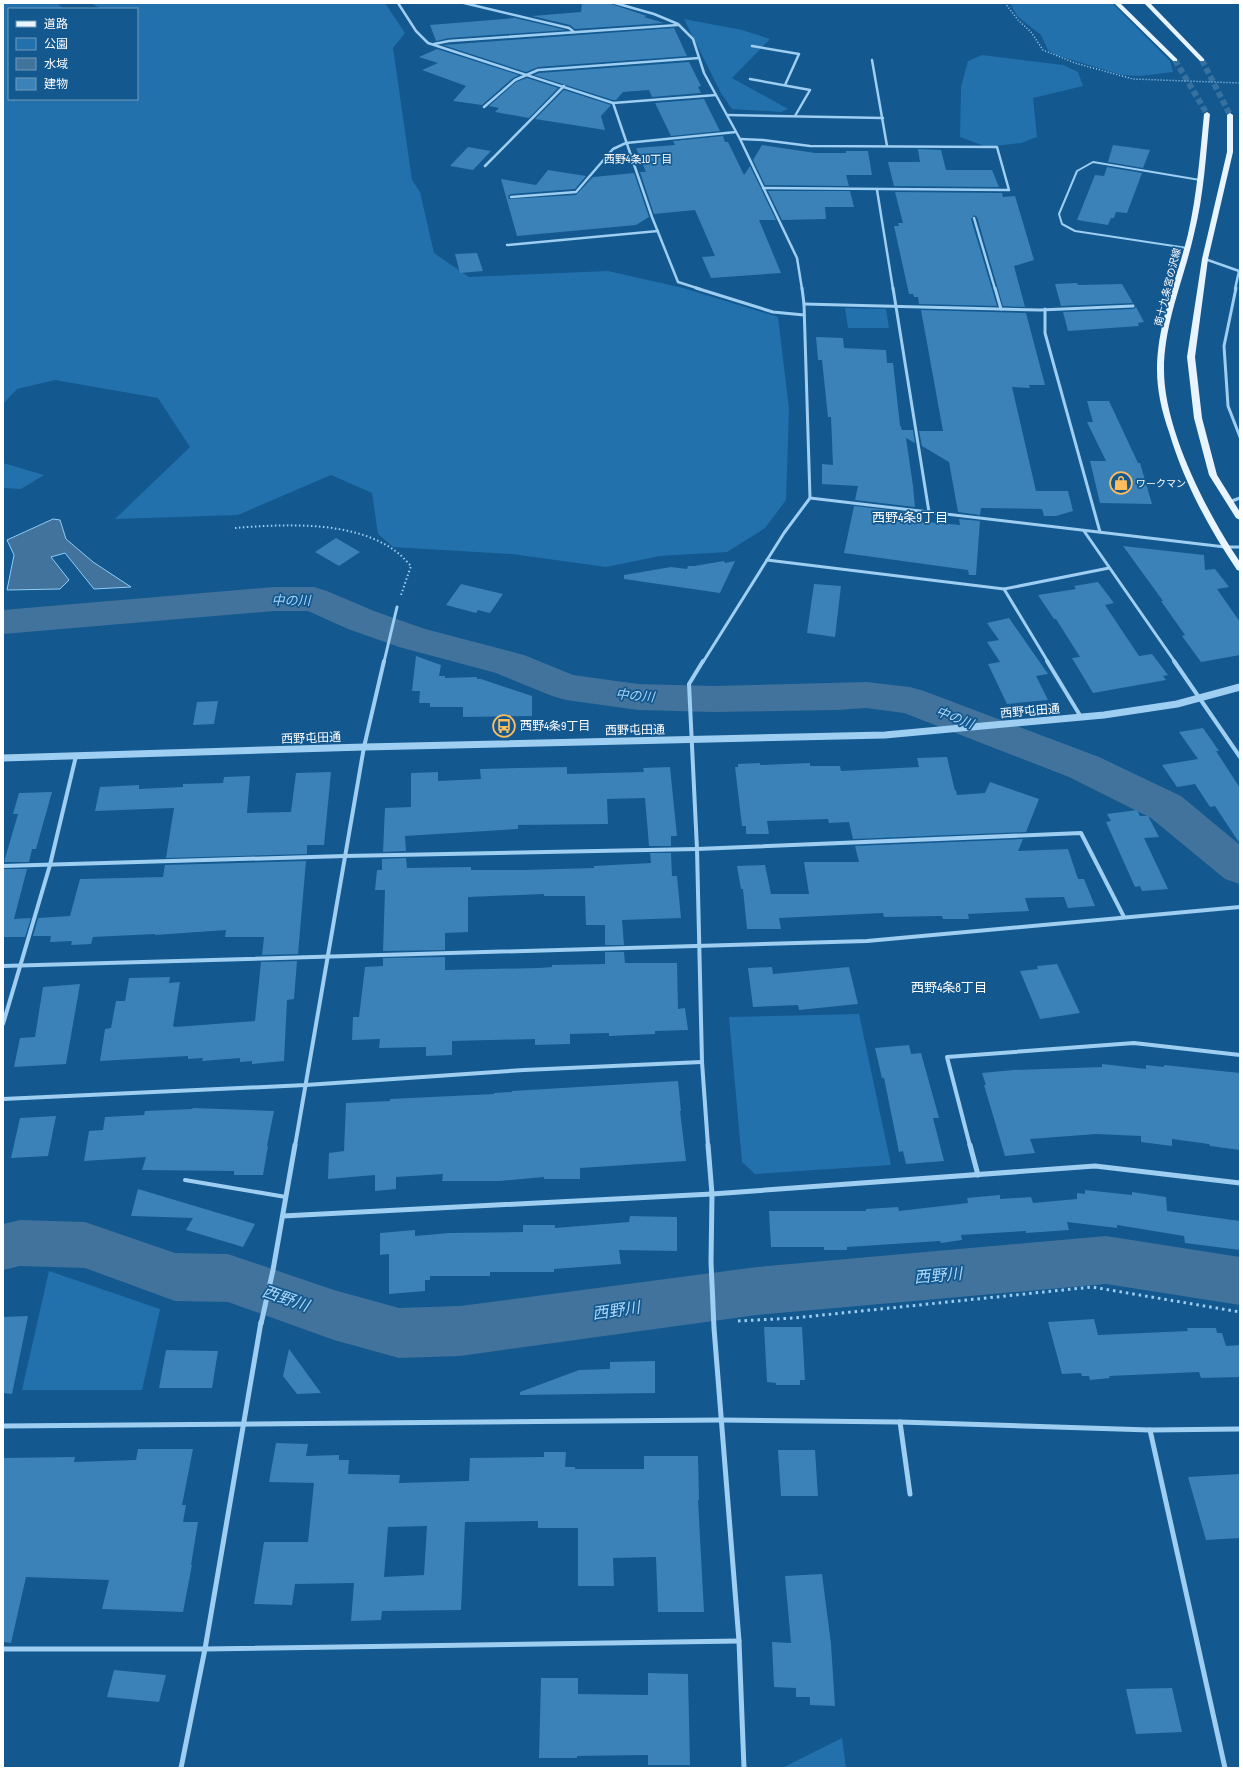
<svg xmlns="http://www.w3.org/2000/svg" width="1243" height="1771" font-family="'Sofia Sans Condensed','Noto Sans JP',sans-serif">
	<style>
		.green { fill: #2271ad }
		.water { fill: #41739c; stroke: #8fcbf5 }
		.lines { fill: none; stroke-linecap: round; stroke-linejoin: round }
		.river { fill: #41739c; fill-rule: evenodd }
		.building { fill: #3b82b9; fill-rule: evenodd }
		.primary-tunnel { stroke: #3671a0; stroke-width: 6; stroke-dasharray: 6 3; stroke-linecap: butt }
		.path-far2 { stroke: #9ecef1; stroke-width: 1.5; stroke-dasharray: 1 2; stroke-linecap: butt }
		.path-far1 { stroke: #9ecef1; stroke-width: 2; stroke-dasharray: 1.5 2.5; stroke-linecap: butt }
		.path { stroke: #9ecef1; stroke-width: 3; stroke-dasharray: 2.5 4; stroke-linecap: butt }
		.service-far1 { stroke: #9ecef1; stroke-width: 2 }
		.service { stroke: #9ecef1; stroke-width: 4 }
		.minor-far3 { stroke: #9ecef1; stroke-width: 2.5 }
		.minor-far2 { stroke: #9ecef1; stroke-width: 3 }
		.minor-far1 { stroke: #9ecef1; stroke-width: 4 }
		.minor { stroke: #9ecef1; stroke-width: 5 }
		.tertiary { stroke: #9ecef1; stroke-width: 7 }
		.primary { fill: #e8f4ff; fill-rule: evenodd }
		.labels { text-anchor: middle; stroke-width: 3.5; stroke-linejoin: round; paint-order: stroke }
		.far-street-label { font-size: 10px; fill: #fff; stroke: #13588f }
		.far-poi-label { font-size: 10px; fill: #fff; stroke: #13588f; text-anchor: start }
		.far-neighbourhood-label { font-size: 11px; fill: #fff; stroke: #13588f }
		.street-label { font-size: 12px; fill: #fff; stroke: #13588f }
		.poi-label { font-size: 12px; fill: #fff; stroke: #13588f; text-anchor: start }
		.neighbourhood-label { font-size: 13px; fill: #fff; stroke: #13588f }
		.water-label { font-size: 13px; font-style: italic; fill: #aad7f9; stroke: #13588f }
		.near-water-label { font-size: 16px; font-style: italic; fill: #aad7f9; stroke: #13588f }
	</style>
	<rect width="100%" height="100%" fill="#13588f"/>
	<!-- green -->
	<g class="green">
		<polygon points="3,3 57,3 64,9 9,9 9,99 137,99 137,9 101,9 91,3 385,3 405,33 393,48 412,180 420,192 434,253 469,277 608,271 683,288 778,317 789,409 786,500 765,528 727,552 660,556 606,567 512,554 393,547 378,534 372,493 331,475 238,515 115,519 190,447 158,398 55,380 17,389 3,404"/>
		<polygon points="1010,3 1112,3 1170,61 1173,72 1140,76 1122,75 1056,55 1048,50 1041,35 1017,16"/>
		<polygon points="684,19 742,30 770,39 732,78 788,109 781,112 732,109 721,93"/>
		<polygon points="982,55 1063,65 1078,72 1083,86 1033,98 1037,137 1021,143 987,147 960,137 961,87 968,61"/>
		<polygon points="845,308 886,309 889,328 848,328"/>
		<polygon points="3,463 44,475 21,489 3,488"/>
		<polygon points="859,1014 891,1165 755,1174 742,1162 729,1017"/>
		<polygon points="49,1271 160,1309 142,1390 22,1390"/>
		<polygon points="842,1738 846,1768 782,1768"/>
	</g>
	<!-- water -->
	<polygon class="water" points="53,519 60,520 66,539 93,562 131,587 94,589 65,553 51,557 69,580 60,589 7,590 14,555 7,540"/>
	<g class="lines">
		<!-- river -->
		<g class="river">
			<polygon points="275,587 314,587 327,591 374,611 425,629 524,655 573,675 638,684 714,686 866,682 910,687 924,691 1099,757 1181,796 1240,845 1240,884 1225,879 1151,818 1069,777 904,713 866,708 837,710 714,712 638,710 566,700 552,696 496,673 399,647 348,629 308,611 275,611 3,634 3,610"/>
			<polygon points="20,1220 85,1222 175,1253 228,1254 334,1290 399,1308 460,1306 757,1267 1106,1236 1240,1257 1240,1305 1106,1284 757,1315 460,1356 399,1358 334,1340 228,1302 175,1301 85,1268 20,1266 3,1270 3,1224"/>
		</g>
	</g>
	<!-- building -->
	<g class="building">
		<polygon points="582,3 608,3 647,16 644,17 664,23 575,29 570,25 532,16 581,12"/>
		<polygon points="515,18 566,30 449,38 436,41 430,25"/>
		<polygon points="674,28 687,56 538,67 526,72 443,45"/>
		<polygon points="437,49 519,75 513,78 482,105 453,101 466,86 422,70 438,63 419,57"/>
		<polygon points="689,62 701,86 698,87 701,93 652,97 649,90 623,92 616,100 613,100 534,75 539,73"/>
		<polygon points="527,78 558,88 529,118 495,112 499,108 489,106 516,82"/>
		<polygon points="564,90 611,105 601,116 605,130 535,119"/>
		<polygon points="704,99 720,131 671,136 655,103"/>
		<polygon points="723,136 725,142 728,142 744,175 750,166 776,220 759,220 781,273 711,278 702,257 715,256 695,210 654,214 640,172 646,172 636,148 675,145 673,141"/>
		<polygon points="762,145 815,153 846,153 846,151 868,151 872,175 846,175 849,186 765,185 753,160"/>
		<polygon points="1113,145 1150,150 1143,168 1108,162"/>
		<polygon points="468,147 491,151 473,170 450,166"/>
		<polygon points="918,149 941,150 946,170 992,170 999,187 894,186 888,162 920,162"/>
		<polygon points="1107,167 1142,173 1127,213 1116,212 1114,218 1111,218 1108,225 1077,220 1095,175 1104,176"/>
		<polygon points="548,170 586,176 575,189 511,194 508,196 509,199 576,195 593,177 634,173 649,217 636,225 517,236 501,179 536,185"/>
		<polygon points="768,191 850,191 854,207 825,207 826,219 782,220"/>
		<polygon points="895,192 1002,193 1003,197 1015,196 1034,260 1014,266 1025,307 1003,306 977,217 974,215 971,219 997,306 919,304 918,297 914,297 913,294 909,294 894,226 899,226 898,223 903,223"/>
		<polygon points="477,253 483,271 460,273 455,254"/>
		<polygon points="1077,283 1078,285 1122,284 1133,303 1061,306 1055,284"/>
		<polygon points="1136,307 1144,322 1138,323 1139,326 1068,331 1063,312 1133,309"/>
		<polygon points="921,310 1026,313 1045,385 1029,385 1030,388 1012,387 1036,491 1068,491 1073,511 1056,516 1044,516 1042,509 981,508 980,515 958,512 949,462 922,446 919,431 943,431"/>
		<polygon points="816,337 843,338 844,348 886,350 887,363 893,363 900,425 902,430 913,430 915,443 906,438 913,486 915,507 855,500 858,486 822,484 822,464 833,465 831,417 828,417 822,360 818,360"/>
		<polygon points="1087,401 1109,401 1138,463 1140,463 1152,504 1100,503 1090,461 1106,461 1087,422 1093,422"/>
		<polygon points="854,506 915,513 916,521 960,525 959,519 980,521 976,575 969,575 968,570 844,553"/>
		<polygon points="336,538 360,552 339,566 315,552"/>
		<polygon points="1123,546 1204,555 1205,570 1215,569 1229,587 1217,589 1240,622 1240,655 1201,662 1182,636 1185,635 1161,601 1163,601"/>
		<polygon points="724,561 725,563 735,561 720,593 624,579 624,575 671,567 687,569 688,566 694,566"/>
		<polygon points="1098,582 1114,603 1105,605 1139,656 1152,654 1168,675 1163,676 1166,680 1093,693 1072,658 1080,657 1056,619 1054,619 1038,595 1076,589 1074,586"/>
		<polygon points="461,584 503,594 490,613 478,610 476,613 446,605"/>
		<polygon points="814,584 841,586 835,637 807,633"/>
		<polygon points="1009,618 1048,674 1036,676 1048,700 1007,704 988,664 1000,662 987,642 999,640 987,623"/>
		<polygon points="416,656 441,665 439,676 445,676 445,678 477,677 477,679 481,679 532,696 532,716 463,717 463,707 430,707 430,703 419,703 420,691 412,691"/>
		<polygon points="218,701 214,724 193,725 197,702"/>
		<polygon points="1203,728 1219,751 1216,751 1240,788 1240,844 1215,806 1210,807 1195,784 1177,787 1162,765 1198,759 1179,732"/>
		<polygon points="947,757 955,791 956,790 957,795 985,793 990,782 1039,799 1026,832 853,839 849,822 829,823 828,819 767,821 769,834 746,834 746,826 742,826 735,767 738,767 738,764 760,763 760,765 810,763 810,766 840,766 841,771 919,767 917,758"/>
		<polygon points="567,767 567,774 644,772 643,768 670,767 677,836 671,836 671,846 649,846 645,798 607,799 608,824 518,825 518,829 405,836 406,851 383,852 385,808 411,807 411,773 438,772 438,781 481,779 480,769"/>
		<polygon points="331,772 324,845 307,845 307,854 166,858 174,808 95,811 100,787 139,785 139,789 183,787 183,784 223,783 224,777 250,776 247,813 291,812 296,773"/>
		<polygon points="52,792 36,849 32,849 29,862 4,862 18,814 13,814 19,793"/>
		<polygon points="1137,810 1140,816 1148,816 1159,837 1144,838 1168,889 1142,891 1140,886 1135,887 1106,822 1111,821 1107,814"/>
		<polygon points="1023,839 1018,851 1068,849 1078,879 1084,879 1095,906 1068,908 1064,897 1025,898 1029,911 968,914 969,919 943,919 942,916 884,917 883,913 779,918 781,929 747,929 743,889 741,889 737,866 765,865 771,894 809,894 804,862 859,862 855,846"/>
		<polygon points="650,853 671,853 672,876 677,876 681,918 622,920 624,945 605,945 605,925 586,925 585,896 544,896 544,894 468,897 468,932 445,933 445,950 383,951 385,890 375,890 377,870 382,870 382,859 406,858 407,868 471,867 471,870 523,870 594,868 594,866 651,863"/>
		<polygon points="306,861 298,954 262,955 264,937 225,937 226,930 155,935 155,934 93,937 91,944 71,945 72,941 50,942 51,936 33,936 38,918 70,916 80,879 163,877 165,865"/>
		<polygon points="3,869 27,869 14,919 31,918 25,937 3,937"/>
		<polygon points="605,952 624,952 625,963 677,963 678,1009 685,1008 688,1030 655,1031 655,1034 609,1036 609,1033 570,1034 570,1044 535,1045 535,1039 452,1041 452,1055 426,1056 426,1047 379,1048 380,1039 352,1040 353,1017 359,1017 365,967 383,966 383,958 445,957 445,970 539,968 552,967 552,965 605,964"/>
		<polygon points="297,961 294,999 287,1000 284,1061 252,1064 252,1061 240,1062 240,1058 202,1061 203,1058 188,1059 188,1056 100,1061 105,1029 111,1028 116,1001 125,1001 129,978 170,977 169,983 180,982 173,1026 175,1027 255,1021 261,962"/>
		<polygon points="1057,964 1080,1013 1040,1019 1020,971 1038,969 1037,966"/>
		<polygon points="772,967 773,974 849,967 858,1004 799,1010 798,1005 753,1007 748,968"/>
		<polygon points="80,984 66,1064 14,1067 20,1038 35,1037 43,987"/>
		<polygon points="909,1045 911,1054 921,1053 939,1118 933,1118 944,1161 906,1164 903,1151 899,1152 884,1078 882,1078 875,1048"/>
		<polygon points="1102,1064 1146,1069 1146,1065 1164,1067 1164,1065 1240,1073 1240,1150 1210,1146 1209,1144 1172,1139 1172,1146 1141,1142 1141,1136 1096,1134 1030,1139 1035,1153 1005,1156 984,1085 986,1085 982,1073 1013,1070 1102,1067"/>
		<polygon points="678,1081 681,1111 680,1111 686,1161 580,1168 580,1179 544,1179 544,1177 499,1181 442,1181 443,1174 396,1177 396,1189 375,1191 375,1175 328,1179 329,1153 344,1151 346,1103 390,1101 390,1099 494,1094 494,1093 512,1092 512,1091"/>
		<polygon points="193,1108 274,1111 267,1146 268,1146 263,1175 234,1175 234,1171 142,1170 146,1157 84,1161 89,1131 103,1130 105,1117 144,1115 145,1111 192,1109"/>
		<polygon points="56,1116 48,1156 11,1158 20,1118"/>
		<polygon points="138,1189 215,1212 255,1224 243,1247 186,1230 193,1218 131,1216"/>
		<polygon points="1085,1190 1132,1195 1132,1192 1166,1197 1167,1211 1240,1221 1240,1250 1185,1243 1184,1236 1117,1225 1117,1228 1067,1222 1069,1230 1026,1233 1026,1231 961,1235 962,1240 941,1243 940,1241 847,1247 847,1250 824,1250 824,1247 771,1247 769,1211 866,1211 866,1209 898,1207 899,1211 968,1203 967,1198 1000,1195 1000,1199 1031,1197 1033,1203 1077,1199 1077,1193 1085,1194"/>
		<polygon points="630,1216 677,1217 677,1251 619,1250 621,1264 554,1269 554,1272 490,1272 490,1276 430,1276 430,1280 425,1280 425,1291 389,1294 389,1254 380,1255 380,1233 415,1230 415,1236 449,1233 523,1232 523,1225 555,1225 555,1228 629,1222"/>
		<polygon points="28,1316 12,1394 3,1393 3,1317"/>
		<polygon points="1094,1319 1098,1335 1188,1331 1187,1328 1216,1328 1217,1333 1222,1333 1226,1346 1240,1345 1240,1377 1201,1378 1199,1372 1109,1376 1110,1378 1090,1380 1089,1376 1082,1376 1081,1373 1062,1374 1048,1322"/>
		<polygon points="764,1327 802,1327 805,1380 800,1380 800,1385 776,1385 776,1383 767,1382"/>
		<polygon points="289,1349 321,1393 297,1394 283,1376"/>
		<polygon points="166,1350 218,1351 212,1388 159,1388"/>
		<polygon points="655,1361 655,1393 520,1395 520,1392 579,1370 610,1369 610,1362"/>
		<path d="M276,1443L308,1444L306,1456L339,1455V1460H349L348,1474L400,1475L399,1483L469,1481L470,1458L544,1457V1452H566L565,1467H575V1469H644V1456H698L699,1500H698L704,1612H658L656,1557L613,1558L614,1586H578V1528H538V1521L465,1522L461,1610L382,1611L381,1620L351,1621L354,1583L295,1584L292,1605L254,1604L264,1542H308L314,1483L269,1482ZM427,1526L424,1575L384,1577L388,1527Z"/>
		<polygon points="138,1449 193,1449 182,1505 186,1505 183,1522 198,1522 191,1565 192,1565 183,1612 102,1609 109,1580 26,1577 11,1643 3,1642 3,1458 75,1457 74,1462 136,1460"/>
		<polygon points="778,1450 815,1450 818,1496 781,1496"/>
		<polygon points="1240,1474 1240,1538 1206,1540 1188,1477"/>
		<polygon points="822,1574 831,1644 835,1706 810,1705 810,1697 796,1697 796,1688 774,1687 772,1642 791,1643 785,1576"/>
		<polygon points="114,1670 166,1675 159,1702 107,1697"/>
		<polygon points="648,1673 688,1674 690,1765 648,1765 648,1755 577,1756 577,1758 539,1758 541,1678 578,1678 578,1694 648,1695"/>
		<polygon points="1172,1688 1182,1732 1136,1734 1126,1689"/>
	</g>
	<g class="lines">
		<!-- primary-tunnel -->
		<g class="primary-tunnel">
			<polyline points="1175,60 1207,114"/>
			<polyline points="1202,60 1230,115"/>
		</g>
		<!-- path-far2 -->
		<polyline class="path-far2" points="1005,3 1018,20 1031,32 1043,50 1075,63 1133,79 1240,83"/>
		<!-- path-far1 -->
		<path class="path-far1" d="M235,528C286,524 356,520 398,553C403,557 407,562 411,566L401,595"/>
		<!-- path -->
		<polyline class="path" points="738,1321 794,1318 1092,1287 1240,1312"/>
		<!-- service-far1 -->
		<polyline class="service-far1" points="1187,248 1075,231 1062,224 1059,214 1077,171 1093,162 1200,180"/>
		<!-- service -->
		<polyline class="service" points="185,1180 286,1197"/>
		<!-- minor-far3 -->
		<g class="minor-far3">
			<polyline points="398,3 416,31 428,43 613,103 652,217 678,282 700,289"/>
			<polyline points="464,3 569,28 574,32"/>
			<polyline points="615,3 654,14 678,24 693,39 704,73 740,139 797,258 802,289"/>
			<polyline points="434,44 449,41 678,25"/>
			<polyline points="752,46 799,54 785,85"/>
			<polyline points="872,60 887,146"/>
			<polyline points="750,79 810,90 795,116"/>
			<polyline points="613,103 716,95"/>
			<polyline points="484,107 515,80 538,70 699,58"/>
			<polyline points="727,115 883,118"/>
			<polyline points="740,139 763,140 810,146 997,147 1009,190 763,188"/>
			<polyline points="485,166 564,86"/>
			<polyline points="877,190 893,289"/>
			<polyline points="511,197 576,192 613,149 626,143 736,132"/>
			<polyline points="974,218 995,289"/>
			<polyline points="507,245 658,231"/>
			<polyline points="1205,259 1239,271 1235,289"/>
		</g>
		<!-- minor-far2 -->
		<g class="minor-far2">
			<polyline points="696,288 773,312 804,315"/>
			<polyline points="893,288 929,512"/>
			<polyline points="995,288 1001,309"/>
			<polyline points="1236,288 1224,346 1228,406 1240,437"/>
			<polyline points="804,304 1040,310 1133,306"/>
			<polyline points="1045,309 1045,333 1100,532"/>
			<polyline points="810,498 1225,547 1240,547"/>
			<polyline points="1229,502 1240,498"/>
			<polyline points="1084,531 1175,662"/>
			<polyline points="767,560 1004,589 1109,568"/>
			<polyline points="1004,589 1048,662"/>
			<polyline points="384,662 397,607"/>
			<polyline points="703,662 784,533 810,498 804,304 802,288"/>
		</g>
		<!-- minor-far1 -->
		<g class="minor-far1">
			<polyline points="703,661 689,684 697,849 702,1062 708,1146"/>
			<polyline points="1047,661 1081,717"/>
			<polyline points="1174,661 1240,757"/>
			<polyline points="3,866 345,856 697,849 1081,833 1124,917"/>
			<polyline points="3,966 867,941 1240,907"/>
			<polyline points="3,1024 50,865 76,756"/>
			<polyline points="3,1099 306,1085 524,1070 702,1062"/>
			<polyline points="295,1146 364,747 384,661"/>
			<polyline points="970,1146 947,1057 1134,1043 1240,1055"/>
		</g>
		<!-- minor -->
		<g class="minor">
			<polyline points="708,1145 712,1194 711,1262 714,1328 739,1641 744,1768"/>
			<polyline points="970,1145 978,1175"/>
			<polyline points="283,1216 712,1194 1095,1166 1240,1183"/>
			<polyline points="261,1324 273,1270 295,1145"/>
			<polyline points="900,1422 910,1494"/>
			<polyline points="3,1426 721,1420 900,1422 1150,1430 1240,1429"/>
			<polyline points="1150,1430 1225,1768"/>
			<polyline points="3,1649 205,1649 739,1641"/>
			<polyline points="181,1768 205,1649 261,1322"/>
		</g>
		<!-- tertiary -->
		<polyline class="tertiary" points="3,758 364,747 885,735 1104,715 1177,704 1240,687"/>
		<!-- primary -->
		<g class="primary">
			<polygon points="1114,3 1120,3 1177,59 1177,61 1173,61"/>
			<polygon points="1144,3 1150,3 1204,59 1204,61 1200,61"/>
			<path d="M1207,112L1210,114C1206,154 1204,195 1194,234C1184,279 1164,323 1164,370C1164,430 1207,513 1240,562V571L1237,570C1208,527 1184,482 1169,432C1162,412 1157,391 1157,370C1157,323 1177,279 1188,234C1197,195 1200,154 1204,114Z"/>
			<polygon points="1230,113 1233,115 1233,152 1208,259 1195,357 1202,418 1217,475 1240,512 1240,520 1236,518 1209,475 1194,418 1187,357 1202,259 1227,152 1227,115"/>
		</g>
	</g>
	<!-- icons -->
	<defs>
		<g id="shop-ring" transform="scale(1.15)"><circle r="9.5" fill="#13588f" stroke="#ffbd5e" stroke-width="1.5"/><path d="M-5-2.5h2.3a2.7 3.5 0 0 1 5.4 0H5L5.5 6h-11ZM-1.5-2.5h3a1.5 2.3 0 0 0-3 0Z" fill="#ffbd5e"/></g>
		<g id="bus-ring" transform="scale(1.15)"><circle r="9.5" fill="#13588f" stroke="#ffbd5e" stroke-width="1.5"/><path d="M-5-6H5V4H4V6H2V4H-2V6H-4V4H-5ZM-3.5-4V0h7V-4ZM-3.5 1.2v1.5H-2V1.2ZM2 1.2v1.5H3.5V1.2Z" fill="#ffbd5e"/></g>
	</defs>
	<g fill-rule="evenodd">
		<use href="#shop-ring" x="1121" y="483"/>
		<use href="#bus-ring" x="504" y="726"/>
	</g>
	<g class="labels">
		<!-- far-street labels -->
		<g class="far-street-label">
			<text transform="translate(1167 287) rotate(-76)" y="4">南十九条宮の沢線</text>
		</g>
		<!-- far-poi labels -->
		<g class="far-poi-label">
			<text x="1136" y="487">ワークマン</text>
		</g>
		<!-- far-neighbourhood labels -->
		<g class="far-neighbourhood-label">
			<text x="638" y="163">西野4条10丁目</text>
		</g>
		<!-- street labels -->
		<g class="street-label">
			<text transform="translate(1030 711) rotate(-5)" y="4">西野屯田通</text>
			<text transform="translate(635 730) rotate(-1)" y="4">西野屯田通</text>
			<text transform="translate(311 738) rotate(-2)" y="4">西野屯田通</text>
		</g>
		<!-- poi labels -->
		<g class="poi-label">
			<text x="520" y="730">西野4条9丁目</text>
		</g>
		<!-- neighbourhood labels -->
		<g class="neighbourhood-label">
			<text x="910" y="522">西野4条9丁目</text>
			<text x="949" y="992">西野4条8丁目</text>
		</g>
		<!-- water labels -->
		<g class="water-label">
			<text x="291" y="605">中の川</text>
			<text transform="translate(635 695) rotate(5)" y="5">中の川</text>
			<text transform="translate(955 717) rotate(21)" y="5">中の川</text>
		</g>
		<!-- near-water labels -->
		<g class="near-water-label">
			<text transform="translate(938 1275) rotate(-5)" y="6">西野川</text>
			<text transform="translate(286 1298) rotate(19)" y="6">西野川</text>
			<text transform="translate(616 1310) rotate(-8)" y="6">西野川</text>
		</g>
	</g>
	<!-- border -->
	<rect width="1243" height="1771" fill="none" stroke="#ffffff" stroke-width="8"/>
	<!-- legend -->
	<rect x="8" y="8" width="130" height="92" fill="#13588f" stroke="#719bbc"/>
	<rect x="16" y="21" width="20" height="6" fill="#e8f4ff" stroke="#719bbc"/>
	<text x="44" y="28" font-size="12" fill="#ffffff">道路</text>
	<rect x="16" y="38" width="20" height="12" fill="#2271ad" stroke="#719bbc"/>
	<text x="44" y="48" font-size="12" fill="#ffffff">公園</text>
	<rect x="16" y="58" width="20" height="12" fill="#41739c" stroke="#719bbc"/>
	<text x="44" y="68" font-size="12" fill="#ffffff">水域</text>
	<rect x="16" y="78" width="20" height="12" fill="#3b82b9" stroke="#719bbc"/>
	<text x="44" y="88" font-size="12" fill="#ffffff">建物</text>
</svg>
